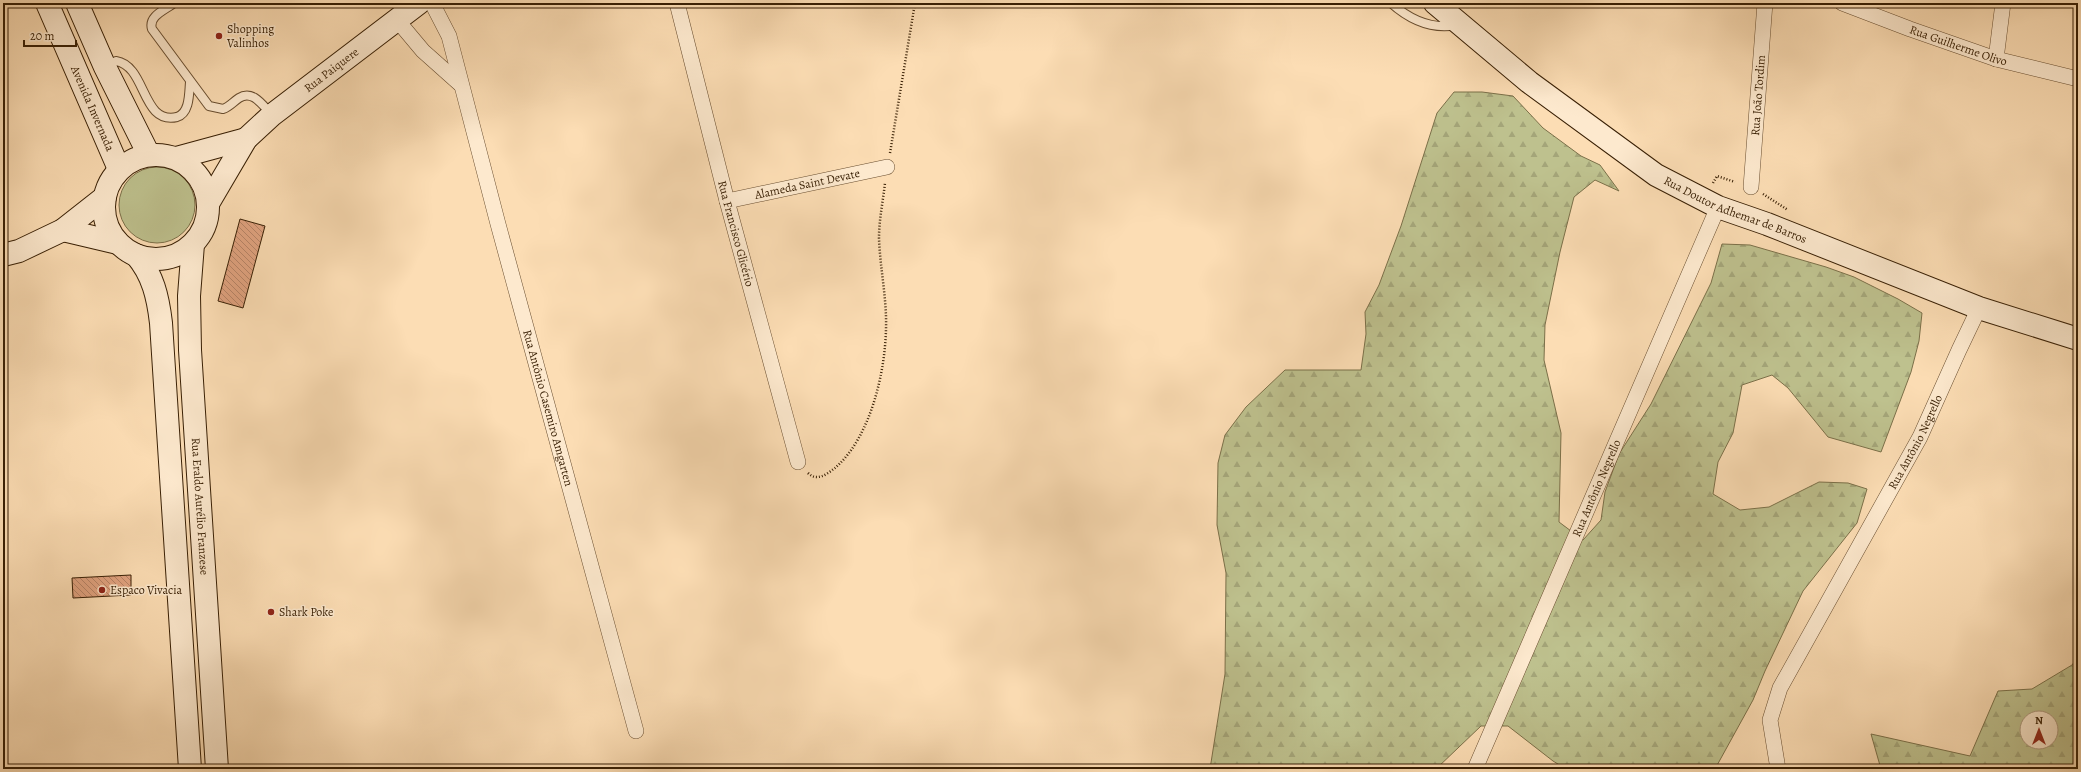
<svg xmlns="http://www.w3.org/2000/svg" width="2081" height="772" font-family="Alegreya,serif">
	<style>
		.grass { fill: #bec18e; stroke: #7b7049 }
		.forest { fill: url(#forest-firs); stroke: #7b7049; fill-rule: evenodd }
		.building { fill: url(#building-back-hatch); stroke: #381f04 }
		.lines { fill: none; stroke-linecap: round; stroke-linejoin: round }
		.lane-casing { stroke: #694e30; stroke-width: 10 }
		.street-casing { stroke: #694e30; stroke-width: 16 }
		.secondary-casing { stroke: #381f04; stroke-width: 24 }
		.path { stroke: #381f04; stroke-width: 2.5; stroke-dasharray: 1 2; stroke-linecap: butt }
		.lane { stroke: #fde9ce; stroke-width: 8 }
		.street { stroke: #fde9ce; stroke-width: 15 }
		.secondary { stroke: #fde9ce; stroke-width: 22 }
		.poi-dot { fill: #8f2418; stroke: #fde9ce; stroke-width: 1.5 }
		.labels { text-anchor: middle; stroke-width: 3; stroke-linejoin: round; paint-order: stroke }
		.poi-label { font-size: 12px; fill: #381f04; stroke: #fde9ce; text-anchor: start }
		.street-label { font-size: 12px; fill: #381f04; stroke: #fde9ce }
	</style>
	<defs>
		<pattern id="forest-firs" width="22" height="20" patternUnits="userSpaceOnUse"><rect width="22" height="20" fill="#bec18e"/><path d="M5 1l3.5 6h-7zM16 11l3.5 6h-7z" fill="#a4a579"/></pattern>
		<pattern id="building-back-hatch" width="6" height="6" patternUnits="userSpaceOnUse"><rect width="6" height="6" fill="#e1a380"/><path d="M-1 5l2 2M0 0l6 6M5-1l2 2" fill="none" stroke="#b78467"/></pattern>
	</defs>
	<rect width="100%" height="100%" fill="#fcddb4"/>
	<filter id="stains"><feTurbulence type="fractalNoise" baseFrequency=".005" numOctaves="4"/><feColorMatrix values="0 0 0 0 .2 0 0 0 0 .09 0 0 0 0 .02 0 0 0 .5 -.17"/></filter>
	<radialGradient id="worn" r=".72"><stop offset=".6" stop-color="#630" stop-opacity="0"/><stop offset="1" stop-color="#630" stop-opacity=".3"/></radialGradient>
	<!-- grass -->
	<circle class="grass" cx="157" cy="205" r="38"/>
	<!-- forest -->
	<g class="forest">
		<polygon points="1454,92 1482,92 1513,96 1543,128 1581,156 1600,165 1619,191 1595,180 1574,197 1560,252 1545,325 1544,360 1561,433 1559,522 1583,540 1601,520 1605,492 1619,454 1651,404 1711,283 1722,244 1750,245 1826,267 1854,277 1898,299 1922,313 1919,341 1911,372 1881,452 1828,437 1788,388 1772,375 1742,385 1733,433 1718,462 1713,494 1740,510 1769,507 1819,482 1848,483 1867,489 1857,523 1803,591 1765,671 1753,700 1715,769 1566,769 1553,761 1508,726 1481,726 1436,769 1210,769 1225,674 1226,573 1217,525 1218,463 1225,435 1246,407 1285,370 1361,370 1366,334 1365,312 1379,285 1401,226 1437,113"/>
		<path d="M2078,657V769H1881L1871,734L1970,756L1998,691L2032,689L2072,665ZM2027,718H2051V742H2027Z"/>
	</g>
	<!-- building -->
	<g class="building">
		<polygon points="240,219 265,226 243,308 218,301"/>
		<polygon points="131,575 131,595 73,598 72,578"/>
	</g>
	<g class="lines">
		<!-- lane casing -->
		<g class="lane-casing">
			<g id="lane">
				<path d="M174,3C165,10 148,16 152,29L209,106L223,109C229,107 233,102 239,98C253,89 263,106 272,115"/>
				<path d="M1391,3C1410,20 1431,30 1457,25"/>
				<path d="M106,67L116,61C147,66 141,125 177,117C190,113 189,93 190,82"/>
			</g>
		</g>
		<!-- street casing -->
		<g class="street-casing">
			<g id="street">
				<path id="s1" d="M432,3L449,36L498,224L636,731"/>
				<path id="s2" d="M677,3L727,201L798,462"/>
				<path id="s3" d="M1842,3L1910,29L1996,59L2078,79"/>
				<polyline points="397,20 423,51 460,84"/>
				<polyline points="1996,59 2003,3"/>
				<path id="s4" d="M1751,187L1765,3"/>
				<path id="s5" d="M727,201L887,167"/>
				<path id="s6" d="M1475,769L1718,207"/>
				<path id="s7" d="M1778,769L1770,720L1780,688L1920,437L1959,350L1979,308"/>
			</g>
		</g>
		<!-- secondary casing -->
		<g class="secondary-casing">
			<g id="secondary">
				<path id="s8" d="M47,3L119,169"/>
				<polyline points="77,3 105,67 149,155"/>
				<path id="s9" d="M1435,3L1529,82L1656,175L1718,207L1767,224L1979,308L2078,339"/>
				<circle cx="156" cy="207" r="52"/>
				<polyline points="176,158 246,139"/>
				<path id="s10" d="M209,202L246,139L272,115L419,3"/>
				<polyline points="63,230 118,243"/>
				<path id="s11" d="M193,244L189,296L190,350L217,769"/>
				<polyline points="3,255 19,251 63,230 105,197"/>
				<path d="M136,255C153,275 158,297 161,323L190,769"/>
			</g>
		</g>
		<!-- path -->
		<g class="path">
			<polyline points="890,153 915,3"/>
			<polyline points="1713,183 1717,176 1735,182"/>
			<polyline points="1763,194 1788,210"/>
			<path d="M808,473C817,482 827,474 835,468C870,438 885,374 886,329C887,299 880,268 879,238C879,220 883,201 885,183"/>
		</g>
		<!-- lane -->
		<use href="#lane" class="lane"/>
		<!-- street -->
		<use href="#street" class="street"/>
		<!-- secondary -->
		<use href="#secondary" class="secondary"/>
	</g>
	<!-- markers -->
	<g class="poi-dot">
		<circle cx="219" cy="36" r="4"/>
		<circle cx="102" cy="590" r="4"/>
		<circle cx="271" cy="612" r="4"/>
	</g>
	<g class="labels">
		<!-- poi labels -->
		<g class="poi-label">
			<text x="227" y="33">Shopping<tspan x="227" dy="14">Valinhos</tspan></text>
			<text x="110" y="594">Espaco Vivacia</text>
			<text x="279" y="616">Shark Poke</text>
		</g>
		<!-- street labels -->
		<g class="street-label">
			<text dy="4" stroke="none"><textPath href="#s3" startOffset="124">Rua Guilherme Olivo</textPath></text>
			<text dy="4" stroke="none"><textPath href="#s10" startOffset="183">Rua Paiquere</textPath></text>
			<text dy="4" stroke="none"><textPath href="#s4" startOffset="92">Rua João Tordim</textPath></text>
			<text dy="4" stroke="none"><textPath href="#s8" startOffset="115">Avenida Invernada</textPath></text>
			<text dy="4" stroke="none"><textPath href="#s5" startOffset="82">Alameda Saint Devate</textPath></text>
			<text dy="4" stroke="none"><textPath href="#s9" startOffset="367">Rua Doutor Adhemar de Barros</textPath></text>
			<text dy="4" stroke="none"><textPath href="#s2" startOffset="238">Rua Francisco Glicério</textPath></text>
			<text dy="4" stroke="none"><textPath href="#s1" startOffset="422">Rua Antônio Casemiro Amgarten</textPath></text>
			<text dy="4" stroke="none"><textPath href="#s7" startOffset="364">Rua Antônio Negrello</textPath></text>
			<text dy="4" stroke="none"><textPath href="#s6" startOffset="306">Rua Antônio Negrello</textPath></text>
			<text dy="4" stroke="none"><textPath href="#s11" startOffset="263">Rua Eraldo Aurélio Franzese</textPath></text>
		</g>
	</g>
	<!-- margin -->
	<rect width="2081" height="772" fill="none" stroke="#fcddb4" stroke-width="16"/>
	<rect x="4" y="4" width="2073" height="764" fill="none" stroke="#381f04" stroke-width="2"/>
	<rect x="8" y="8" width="2065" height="756" fill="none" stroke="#381f04"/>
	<!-- north arrow -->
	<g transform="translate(2039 730)"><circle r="19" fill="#fde9ce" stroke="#ae987d"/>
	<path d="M0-3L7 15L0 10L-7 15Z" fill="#8f2418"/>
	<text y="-6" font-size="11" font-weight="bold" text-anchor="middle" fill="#381f04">N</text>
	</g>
	<!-- scale -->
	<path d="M24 40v6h52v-6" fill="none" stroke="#381f04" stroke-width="2"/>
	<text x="30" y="40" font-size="12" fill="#381f04" stroke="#fde9ce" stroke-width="3" paint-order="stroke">20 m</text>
	<rect width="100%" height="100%" filter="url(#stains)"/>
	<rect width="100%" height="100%" fill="url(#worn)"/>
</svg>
